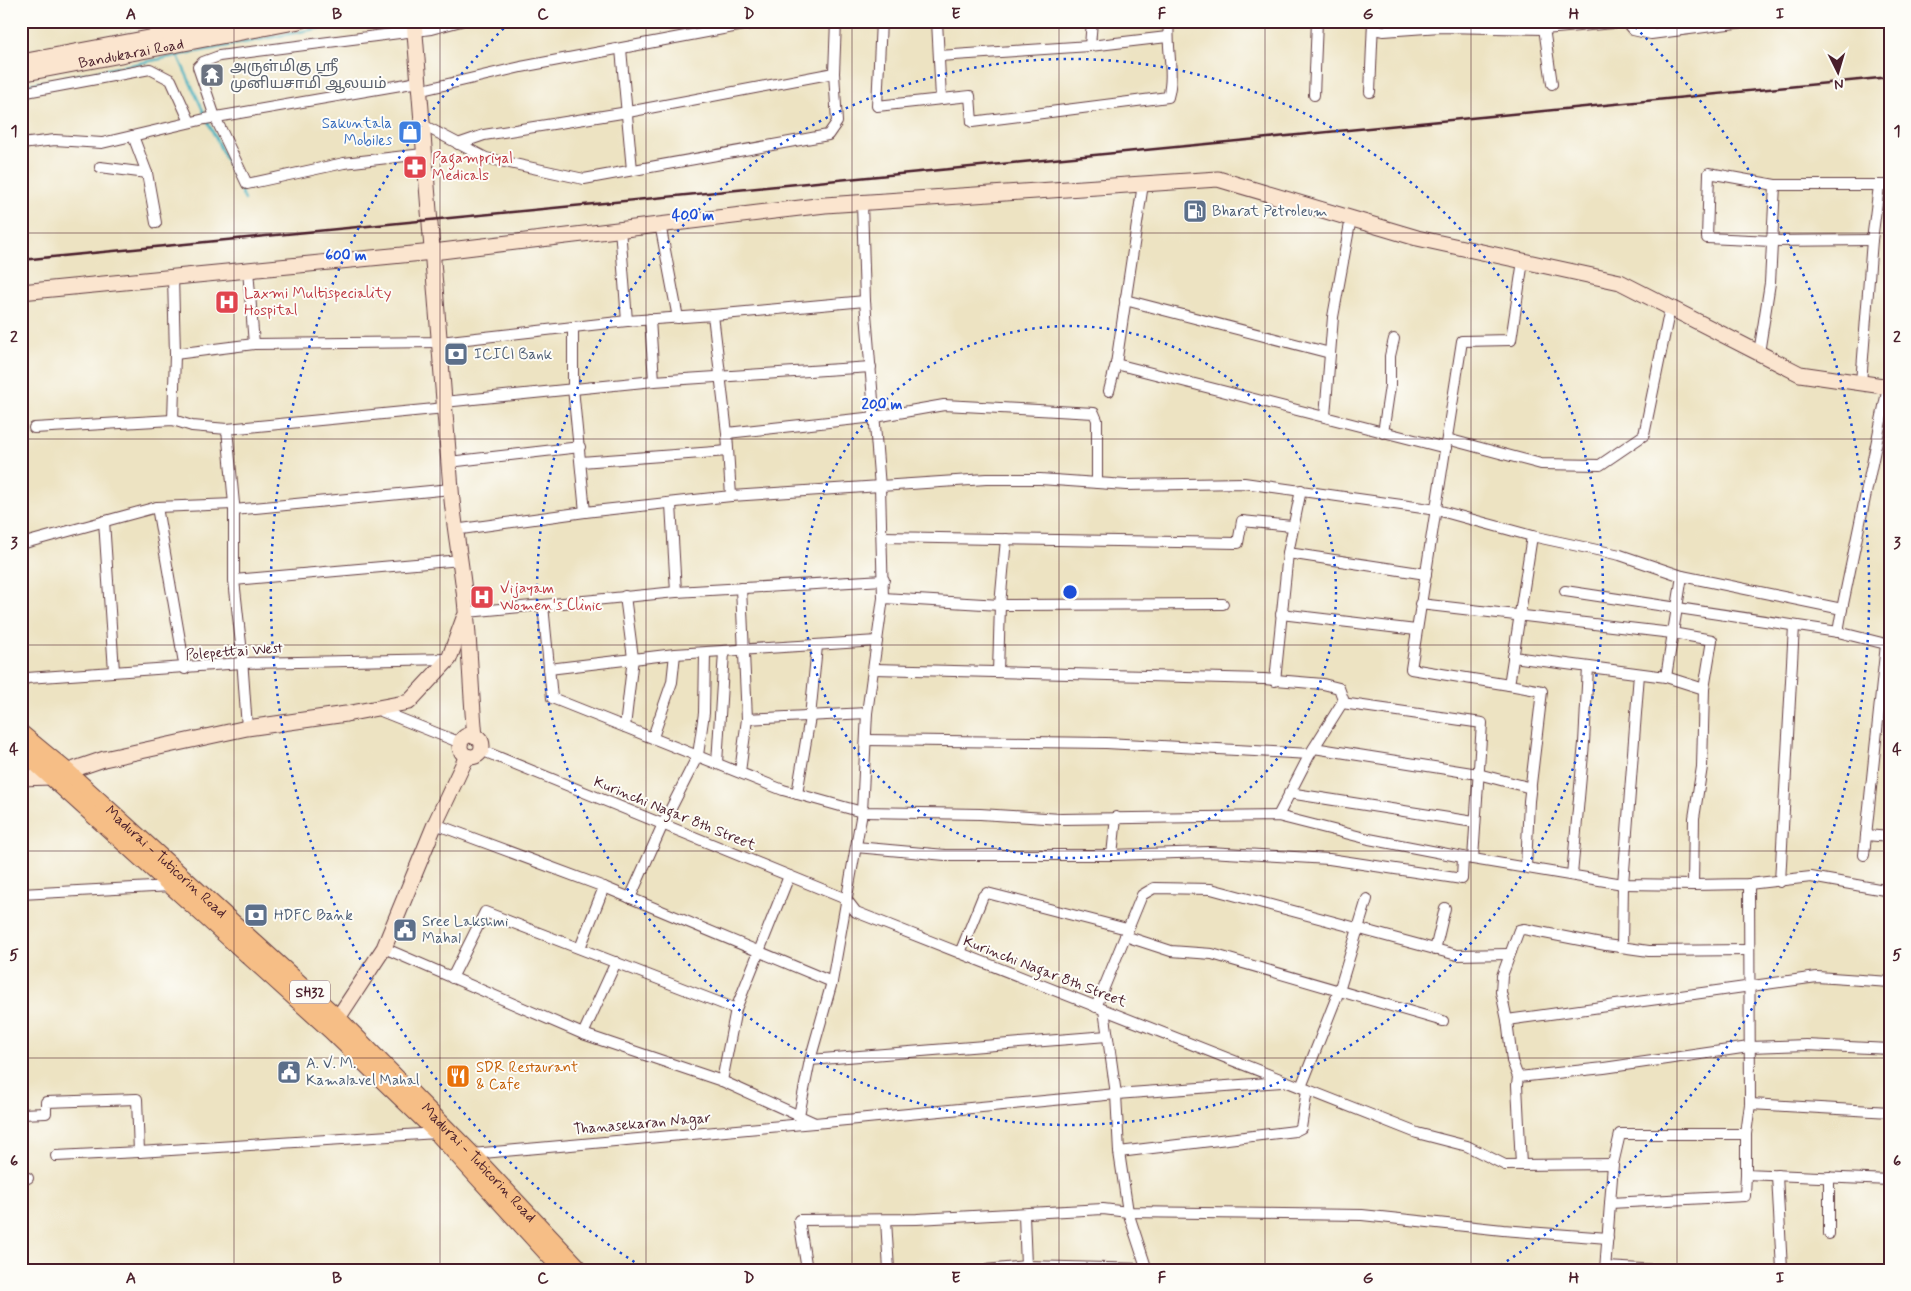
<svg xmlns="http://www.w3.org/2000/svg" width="1911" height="1291" font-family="Mynerve,'Noto Sans Tamil',sans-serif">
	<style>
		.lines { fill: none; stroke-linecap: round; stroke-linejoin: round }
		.stream { stroke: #44b1c0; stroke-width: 2.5 }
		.street-casing { stroke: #623c42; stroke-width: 12 }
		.secondary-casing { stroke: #623c42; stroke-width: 17 }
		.primary-casing { stroke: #623c42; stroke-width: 18 }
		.street { stroke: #fff; stroke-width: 10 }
		.secondary { stroke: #fbe5cf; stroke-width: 15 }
		.primary { stroke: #f6be86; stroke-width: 16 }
		.rail { stroke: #4a1f2b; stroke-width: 2.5 }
		.grid { fill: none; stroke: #4a1f2b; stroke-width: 1; stroke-opacity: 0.55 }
		.ring { fill: none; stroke: #1d4ed8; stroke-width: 2.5; stroke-dasharray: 2.5 5 }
		.labels { text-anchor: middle; stroke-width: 4; stroke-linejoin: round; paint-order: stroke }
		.shield { fill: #fdfcf7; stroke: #806168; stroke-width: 1 }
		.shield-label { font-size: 14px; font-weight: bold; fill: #4a1f2b }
		.street-label { font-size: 15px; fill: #4a1f2b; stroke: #fdfcf7 }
		.worship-label { font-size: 15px; fill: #5b616d; stroke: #fdfcf7; text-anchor: start }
		.shop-label { font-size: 15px; fill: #366cbe; stroke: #fdfcf7; text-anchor: end }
		.health-label { font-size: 15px; fill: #be3a42; stroke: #fdfcf7; text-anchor: start }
		.service-label { font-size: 15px; fill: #4e5e75; stroke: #fdfcf7; text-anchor: start }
		.food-label { font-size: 15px; fill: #c56008; stroke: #fdfcf7; text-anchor: start }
		.centre { fill: #1d4ed8; stroke: #fdfcf7; stroke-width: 2.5 }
		.ring-label { font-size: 15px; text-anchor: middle; font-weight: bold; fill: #1d4ed8; stroke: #fdfcf7; stroke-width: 4; stroke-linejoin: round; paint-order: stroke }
		.neatline { fill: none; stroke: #4a1f2b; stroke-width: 2 }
		.grid-label { font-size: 16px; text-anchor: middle; font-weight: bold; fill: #4a1f2b }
	</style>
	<rect width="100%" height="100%" fill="#fdfcf7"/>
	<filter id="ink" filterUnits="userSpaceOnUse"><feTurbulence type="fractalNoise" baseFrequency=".02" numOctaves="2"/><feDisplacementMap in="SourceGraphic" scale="10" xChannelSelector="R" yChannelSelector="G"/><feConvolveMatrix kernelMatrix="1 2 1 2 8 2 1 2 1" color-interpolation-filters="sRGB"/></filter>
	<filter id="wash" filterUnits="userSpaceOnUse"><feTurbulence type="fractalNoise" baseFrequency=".0096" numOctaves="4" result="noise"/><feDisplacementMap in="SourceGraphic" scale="20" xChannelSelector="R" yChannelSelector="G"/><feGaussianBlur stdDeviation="1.12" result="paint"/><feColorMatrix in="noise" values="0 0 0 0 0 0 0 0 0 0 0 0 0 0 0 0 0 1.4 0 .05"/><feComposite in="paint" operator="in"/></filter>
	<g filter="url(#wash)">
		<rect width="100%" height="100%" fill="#ede3c2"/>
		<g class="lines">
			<!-- stream -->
			<g class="stream">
				<polyline points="178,56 206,117"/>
				<polyline points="21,86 356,21"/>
				<polyline points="208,122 245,200"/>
			</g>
		</g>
	</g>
	<g filter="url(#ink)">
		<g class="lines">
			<!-- street casing -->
			<g class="street-casing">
				<g id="street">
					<path d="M881,21L877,106L970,96L972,122L1168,97C1175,73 1166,46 1169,21"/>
					<polyline points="937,21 941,98"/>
					<polyline points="1543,21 1552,84"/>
					<polyline points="1625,21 1633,30 1651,34 1751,21"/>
					<polyline points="1373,29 1384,31 1440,27 1544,29 1625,22"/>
					<polyline points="1090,46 1092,21"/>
					<polyline points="621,49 632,170"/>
					<polyline points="939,56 1090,46 1167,37"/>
					<polyline points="418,91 521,67 765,21"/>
					<polyline points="1370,92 1373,21"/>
					<polyline points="21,93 150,69 171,80 190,122"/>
					<polyline points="1314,95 1317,21"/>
					<polyline points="421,124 486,158 584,179 828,135 837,122 834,73 836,21"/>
					<polyline points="133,136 147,173 156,223"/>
					<polyline points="21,144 55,140 102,143 205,119 418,82"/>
					<polyline points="458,144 484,135 628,112 834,73"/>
					<polyline points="423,154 344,163 247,184 215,117 198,67 203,62 219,56 431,29 461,21"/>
					<polyline points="100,167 147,173"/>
					<polyline points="660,224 678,318"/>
					<polyline points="620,228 627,321"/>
					<polyline points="1872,240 1772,241 1707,238 1709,173 1775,185 1890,185"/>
					<polyline points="173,277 175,354 173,420"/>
					<polyline points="1125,300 1330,353"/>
					<polyline points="713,315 865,301"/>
					<polyline points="650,319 654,381"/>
					<polyline points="573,327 573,388 585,512"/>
					<polyline points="254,344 440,342 627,321 713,315 727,433 731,496 585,512 454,530"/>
					<polyline points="1759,353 1770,283 1775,185"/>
					<polyline points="175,354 254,344 248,270"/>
					<polyline points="1116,364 1446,448"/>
					<polyline points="1861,383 1872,240 1879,186"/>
					<polyline points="1109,391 1116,364 1143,184"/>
					<polyline points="444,402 654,381 871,367"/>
					<polyline points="1325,416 1333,317 1351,218"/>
					<polyline points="34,428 173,420 192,426 227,429 445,408"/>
					<polyline points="227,429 234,504 234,580 241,644 247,728"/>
					<polyline points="727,433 875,417 944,405 1094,413 1097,420 1097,483"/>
					<polyline points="1383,433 1390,386 1390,356 1394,339"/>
					<polyline points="1447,439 1541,464 1600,465 1644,435 1670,308"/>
					<polyline points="449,462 580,447"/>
					<polyline points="581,462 728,451"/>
					<polyline points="731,496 986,479 1040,479 1126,485 1244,483 1437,510 1532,536 1509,685 1542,691 1529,801 1526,867"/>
					<polyline points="671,504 676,592"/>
					<polyline points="157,507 234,504"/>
					<polyline points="234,510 451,489"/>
					<polyline points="104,521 114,671"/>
					<polyline points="1532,536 1620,555 1682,576 1842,609 1838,632"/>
					<polyline points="882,537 1238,543 1242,521 1292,526"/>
					<polyline points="21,544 157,507 185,669"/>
					<polyline points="1288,553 1426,574"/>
					<polyline points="234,580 461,560"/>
					<polyline points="1565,591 1838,632 1890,645"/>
					<polyline points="883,598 1000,605 1223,604"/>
					<polyline points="1420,604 1672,633 1712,640 1704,689 1702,767 1694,818 1693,885"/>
					<polyline points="543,605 676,592 884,580"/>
					<polyline points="1842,609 1888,387"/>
					<polyline points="467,612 543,605 552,698 783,790 862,812 980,814 1061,819 1278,816 1369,839 1473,859 1623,884 1693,885 1749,884 1811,877 1890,891"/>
					<polyline points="1281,614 1416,630"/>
					<polyline points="1513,657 1666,677 1682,576"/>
					<polyline points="549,669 675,654 877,641"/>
					<polyline points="874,669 1264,679 1323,684 1339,688 1343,699 1342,703 1310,754 1278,816"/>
					<polyline points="998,672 1000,605 1006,539"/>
					<polyline points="1666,677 1704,689"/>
					<polyline points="1275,681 1288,553 1301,490"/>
					<polyline points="21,682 27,678 242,663 449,659"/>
					<polyline points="1509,685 1411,669 1462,341 1511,340 1523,261"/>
					<polyline points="1342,703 1482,723 1473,859"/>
					<polyline points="376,709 461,743"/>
					<polyline points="747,719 867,713"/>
					<polyline points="625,727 633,658 625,596"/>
					<polyline points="653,737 672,682 675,654"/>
					<polyline points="866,740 1106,743 1310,754"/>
					<polyline points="1314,748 1478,774 1531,788"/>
					<polyline points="481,750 846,899 856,912 1417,1133 1467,1146 1505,1165 1613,1164"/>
					<polyline points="717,763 724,652"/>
					<polyline points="740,772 747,719 741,588"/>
					<polyline points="1289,793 1474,822"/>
					<polyline points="797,794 810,717 817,646"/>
					<polyline points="435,824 604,887 832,982"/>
					<polyline points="1866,835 1890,837"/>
					<polyline points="856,847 945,855 1112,855 1209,852 1329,859 1462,879 1463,857"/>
					<polyline points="1112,855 1116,817"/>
					<polyline points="1864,855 1886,644"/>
					<polyline points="1572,875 1584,743 1588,667"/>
					<polyline points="1780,882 1794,626"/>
					<polyline points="1749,884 1750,1104 1746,1134 1746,1174 1890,1180"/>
					<polyline points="21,894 172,886"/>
					<polyline points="630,898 663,824 698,755 704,713 705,653"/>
					<polyline points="1125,936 1171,951 1212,954 1443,1021"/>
					<polyline points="1622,947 1623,884 1639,674"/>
					<polyline points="384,948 583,1034 722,1081 815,1123 1116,1094 1282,1082"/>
					<polyline points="580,948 604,887"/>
					<polyline points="1435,950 1445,908"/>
					<polyline points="960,953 983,896 987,893 1127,929"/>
					<polyline points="452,978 485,912 736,1009"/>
					<polyline points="1096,1007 1142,895 1154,888 1211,889 1457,955 1509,954"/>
					<polyline points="1104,1010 1116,1094 1119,1152 1128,1212 1147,1270"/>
					<polyline points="1507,1020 1817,977 1890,982"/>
					<polyline points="583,1034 616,962"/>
					<polyline points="810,1060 1107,1036"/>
					<polyline points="1518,1077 1604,1068 1749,1047 1806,1045 1890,1049"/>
					<polyline points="722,1081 736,1009 789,876"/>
					<polyline points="1301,1087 1339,991 1367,899"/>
					<polyline points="1750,1104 1890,1112"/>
					<polyline points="21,1114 46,1113 46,1102 137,1099 139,1152 56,1156"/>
					<polyline points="799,1115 810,1060 832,982 862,812 867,713 883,598 880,487 865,301 862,203"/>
					<polyline points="139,1152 437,1133"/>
					<polyline points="1119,1152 1295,1131 1301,1128 1307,1090"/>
					<polyline points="472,1154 814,1123"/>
					<polyline points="1521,1165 1517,1085 1518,1077 1512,1061 1507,1020 1501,992 1502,976 1519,930 1524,929 1606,945 1649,951 1748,950"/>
					<polyline points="1777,1175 1782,1270"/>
					<polyline points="1829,1177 1829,1234"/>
					<polyline points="21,1179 28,1178"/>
					<polyline points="1610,1203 1745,1196 1746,1174"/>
					<polyline points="1024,1215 1026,1266"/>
					<polyline points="886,1220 889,1270"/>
					<polyline points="1606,1267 1659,1270"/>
					<polyline points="807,1270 799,1220 917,1219 1103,1209 1128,1212 1362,1215 1503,1230 1608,1238"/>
					<polyline points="985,1270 1026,1266 1147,1269"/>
					<polyline points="1605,1270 1613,1164 1620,1134 1746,1134"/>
				</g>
			</g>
			<!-- secondary casing -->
			<g class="secondary-casing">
				<g id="secondary">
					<path d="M414,21L451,489C454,530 463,570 466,611C470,652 471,695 475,737"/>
					<polyline points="21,62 239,21"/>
					<path id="s1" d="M21,74L300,21"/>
					<polyline points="21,292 433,252 825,205 1218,179 1417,238 1620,282 1800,374 1890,387"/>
					<circle cx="471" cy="746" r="11"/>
					<polyline points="21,778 51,777 104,759 247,728 346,714 409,702 449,659 464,618"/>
					<polyline points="332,1027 384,948 435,824 467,756"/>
				</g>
			</g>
			<!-- primary casing -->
			<g class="primary-casing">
				<g id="primary">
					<path id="s2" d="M21,733L67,771L338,1018L472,1154L581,1270"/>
					<polyline points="21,750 330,1030 437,1133 562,1270"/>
				</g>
			</g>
			<!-- street -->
			<use href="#street" class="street"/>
			<!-- secondary -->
			<use href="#secondary" class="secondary"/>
			<!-- primary -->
			<use href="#primary" class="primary"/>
			<!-- rail -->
			<polyline class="rail" points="21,260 1890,77"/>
		</g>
	</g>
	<!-- grid -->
	<path class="grid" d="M234,21V1270M440,21V1270M646,21V1270M852,21V1270M1059,21V1270M1265,21V1270M1471,21V1270M1677,21V1270M21,233H1890M21,439H1890M21,645H1890M21,851H1890M21,1058H1890"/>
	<!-- distance rings -->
	<g class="ring">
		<circle cx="1070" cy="592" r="266"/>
		<circle cx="1070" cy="592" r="533"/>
		<path d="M647 1270A799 799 0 0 1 510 22M1630 22A799 799 0 0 1 1493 1270"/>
	</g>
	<!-- icons -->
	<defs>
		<g id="temple-square" transform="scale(1.25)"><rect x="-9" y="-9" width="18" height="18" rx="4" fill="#6b7280" stroke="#fdfcf7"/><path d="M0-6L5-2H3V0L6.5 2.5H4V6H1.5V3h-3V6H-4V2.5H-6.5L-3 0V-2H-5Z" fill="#fff"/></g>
		<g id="shop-square" transform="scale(1.25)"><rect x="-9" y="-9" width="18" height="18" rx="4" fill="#3f7fe0" stroke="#fdfcf7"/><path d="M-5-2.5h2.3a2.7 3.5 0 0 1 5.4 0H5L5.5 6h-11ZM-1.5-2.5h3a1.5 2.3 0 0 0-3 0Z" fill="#fff"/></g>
		<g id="pharmacy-square" transform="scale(1.25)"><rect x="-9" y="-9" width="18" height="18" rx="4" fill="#e0444e" stroke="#fdfcf7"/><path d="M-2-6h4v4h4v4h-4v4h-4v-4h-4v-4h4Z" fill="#fff"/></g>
		<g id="fuel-square" transform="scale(1.25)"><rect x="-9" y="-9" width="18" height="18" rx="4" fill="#5c6f8a" stroke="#fdfcf7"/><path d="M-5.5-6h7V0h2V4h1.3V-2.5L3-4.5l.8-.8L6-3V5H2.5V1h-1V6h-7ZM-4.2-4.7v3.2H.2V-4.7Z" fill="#fff"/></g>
		<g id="hospital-square" transform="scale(1.25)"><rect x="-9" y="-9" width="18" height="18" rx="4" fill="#e0444e" stroke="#fdfcf7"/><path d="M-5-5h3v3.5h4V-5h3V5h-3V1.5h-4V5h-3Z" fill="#fff"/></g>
		<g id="bank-square" transform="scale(1.25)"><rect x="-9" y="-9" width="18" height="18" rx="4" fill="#5c6f8a" stroke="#fdfcf7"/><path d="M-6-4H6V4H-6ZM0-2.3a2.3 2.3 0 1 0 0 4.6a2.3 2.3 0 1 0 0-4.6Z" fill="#fff"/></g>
		<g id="civic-square" transform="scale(1.25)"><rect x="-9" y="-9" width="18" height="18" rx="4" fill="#5c6f8a" stroke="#fdfcf7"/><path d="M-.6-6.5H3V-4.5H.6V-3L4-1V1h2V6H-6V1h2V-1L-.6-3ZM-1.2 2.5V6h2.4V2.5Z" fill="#fff"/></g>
		<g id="restaurant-square" transform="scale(1.25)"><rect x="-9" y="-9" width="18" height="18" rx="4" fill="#e8710a" stroke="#fdfcf7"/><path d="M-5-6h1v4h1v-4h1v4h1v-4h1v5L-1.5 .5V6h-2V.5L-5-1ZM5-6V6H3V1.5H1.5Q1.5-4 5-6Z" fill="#fff"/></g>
	</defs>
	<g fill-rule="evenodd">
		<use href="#temple-square" x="212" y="75"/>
		<use href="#shop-square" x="410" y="132"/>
		<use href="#pharmacy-square" x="415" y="167"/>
		<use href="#fuel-square" x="1195" y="211"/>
		<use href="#hospital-square" x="227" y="302"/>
		<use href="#bank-square" x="456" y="354"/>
		<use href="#hospital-square" x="482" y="597"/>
		<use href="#bank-square" x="256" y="915"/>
		<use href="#civic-square" x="405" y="930"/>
		<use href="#civic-square" x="289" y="1072"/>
		<use href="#restaurant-square" x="458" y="1076"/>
	</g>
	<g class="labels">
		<!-- shield labels -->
		<rect class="shield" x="290" y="980.5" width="40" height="23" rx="4"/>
		<g class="shield-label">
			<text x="310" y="997">SH32</text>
		</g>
		<!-- street labels -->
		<g class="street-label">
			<text dy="5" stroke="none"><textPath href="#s1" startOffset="112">Bandukarai Road</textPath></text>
			<text transform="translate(234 651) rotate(-4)" y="5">Polepettai West</text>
			<text transform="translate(675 813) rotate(22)" y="5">Kurinchi Nagar 8th Street</text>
			<text dy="5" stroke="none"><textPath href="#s2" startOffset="194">Madurai - Tuticorin Road</textPath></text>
			<text transform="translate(1045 971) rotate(21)" y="5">Kurinchi Nagar 8th Street</text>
			<text transform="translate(642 1123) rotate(-5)" y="5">Thanasekaran Nagar</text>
			<text dy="5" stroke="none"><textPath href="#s2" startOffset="628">Madurai - Tuticorin Road</textPath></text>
		</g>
		<!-- worship labels -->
		<g class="worship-label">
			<text x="230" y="71">அருள்மிகு ஶ்ரீ<tspan x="230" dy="17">முனியசாமி ஆலயம்</tspan></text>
		</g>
		<!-- shop labels -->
		<g class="shop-label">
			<text x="392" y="128">Sakuntala<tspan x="392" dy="17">Mobiles</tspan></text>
		</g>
		<!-- health labels -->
		<g class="health-label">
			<text x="432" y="163">Pagampriyal<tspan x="432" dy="17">Medicals</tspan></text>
			<text x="244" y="298">Laxmi Multispeciality<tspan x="244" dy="17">Hospital</tspan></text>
			<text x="500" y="593">Vijayam<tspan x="500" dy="17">Women's Clinic</tspan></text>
		</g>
		<!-- service labels -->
		<g class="service-label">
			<text x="1212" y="216">Bharat Petroleum</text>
			<text x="474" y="359">ICICI Bank</text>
			<text x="274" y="920">HDFC Bank</text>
			<text x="422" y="926">Sree Lakshmi<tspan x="422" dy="17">Mahal</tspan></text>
			<text x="306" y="1068">A. V. M.<tspan x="306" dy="17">Kamalavel Mahal</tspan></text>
		</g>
		<!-- food labels -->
		<g class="food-label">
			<text x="476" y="1072">SDR Restaurant<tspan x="476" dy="17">&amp; Cafe</tspan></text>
		</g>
	</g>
	<circle cx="1070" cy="592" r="8" class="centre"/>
	<g class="ring-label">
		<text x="693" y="220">400 m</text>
		<text x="346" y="260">600 m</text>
		<text x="882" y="409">200 m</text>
	</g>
	<!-- margin -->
	<rect width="1911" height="1291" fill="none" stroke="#fdfcf7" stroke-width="55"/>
	<!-- north arrow -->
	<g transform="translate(1838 72) rotate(175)" stroke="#fdfcf7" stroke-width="4" paint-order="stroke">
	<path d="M0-4L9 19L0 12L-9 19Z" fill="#4a1f2b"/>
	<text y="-8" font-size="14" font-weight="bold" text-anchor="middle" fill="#4a1f2b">N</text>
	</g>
	<rect x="28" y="28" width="1856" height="1236" class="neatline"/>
	<g class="grid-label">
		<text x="131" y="19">A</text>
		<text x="337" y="19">B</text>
		<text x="543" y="19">C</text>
		<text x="749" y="19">D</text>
		<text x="956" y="19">E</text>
		<text x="1162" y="19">F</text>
		<text x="1368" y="19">G</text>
		<text x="1574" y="19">H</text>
		<text x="1780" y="19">I</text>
		<text x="14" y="136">1</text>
		<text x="1897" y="136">1</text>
		<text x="14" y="342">2</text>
		<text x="1897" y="342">2</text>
		<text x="14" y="548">3</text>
		<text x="1897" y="548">3</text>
		<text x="14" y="754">4</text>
		<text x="1897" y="754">4</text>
		<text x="14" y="960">5</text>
		<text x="1897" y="960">5</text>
		<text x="14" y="1166">6</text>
		<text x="1897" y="1166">6</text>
		<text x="131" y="1283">A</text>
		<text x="337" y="1283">B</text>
		<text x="543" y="1283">C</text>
		<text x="749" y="1283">D</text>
		<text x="956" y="1283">E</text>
		<text x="1162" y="1283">F</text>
		<text x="1368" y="1283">G</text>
		<text x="1574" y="1283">H</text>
		<text x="1780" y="1283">I</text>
	</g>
</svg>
